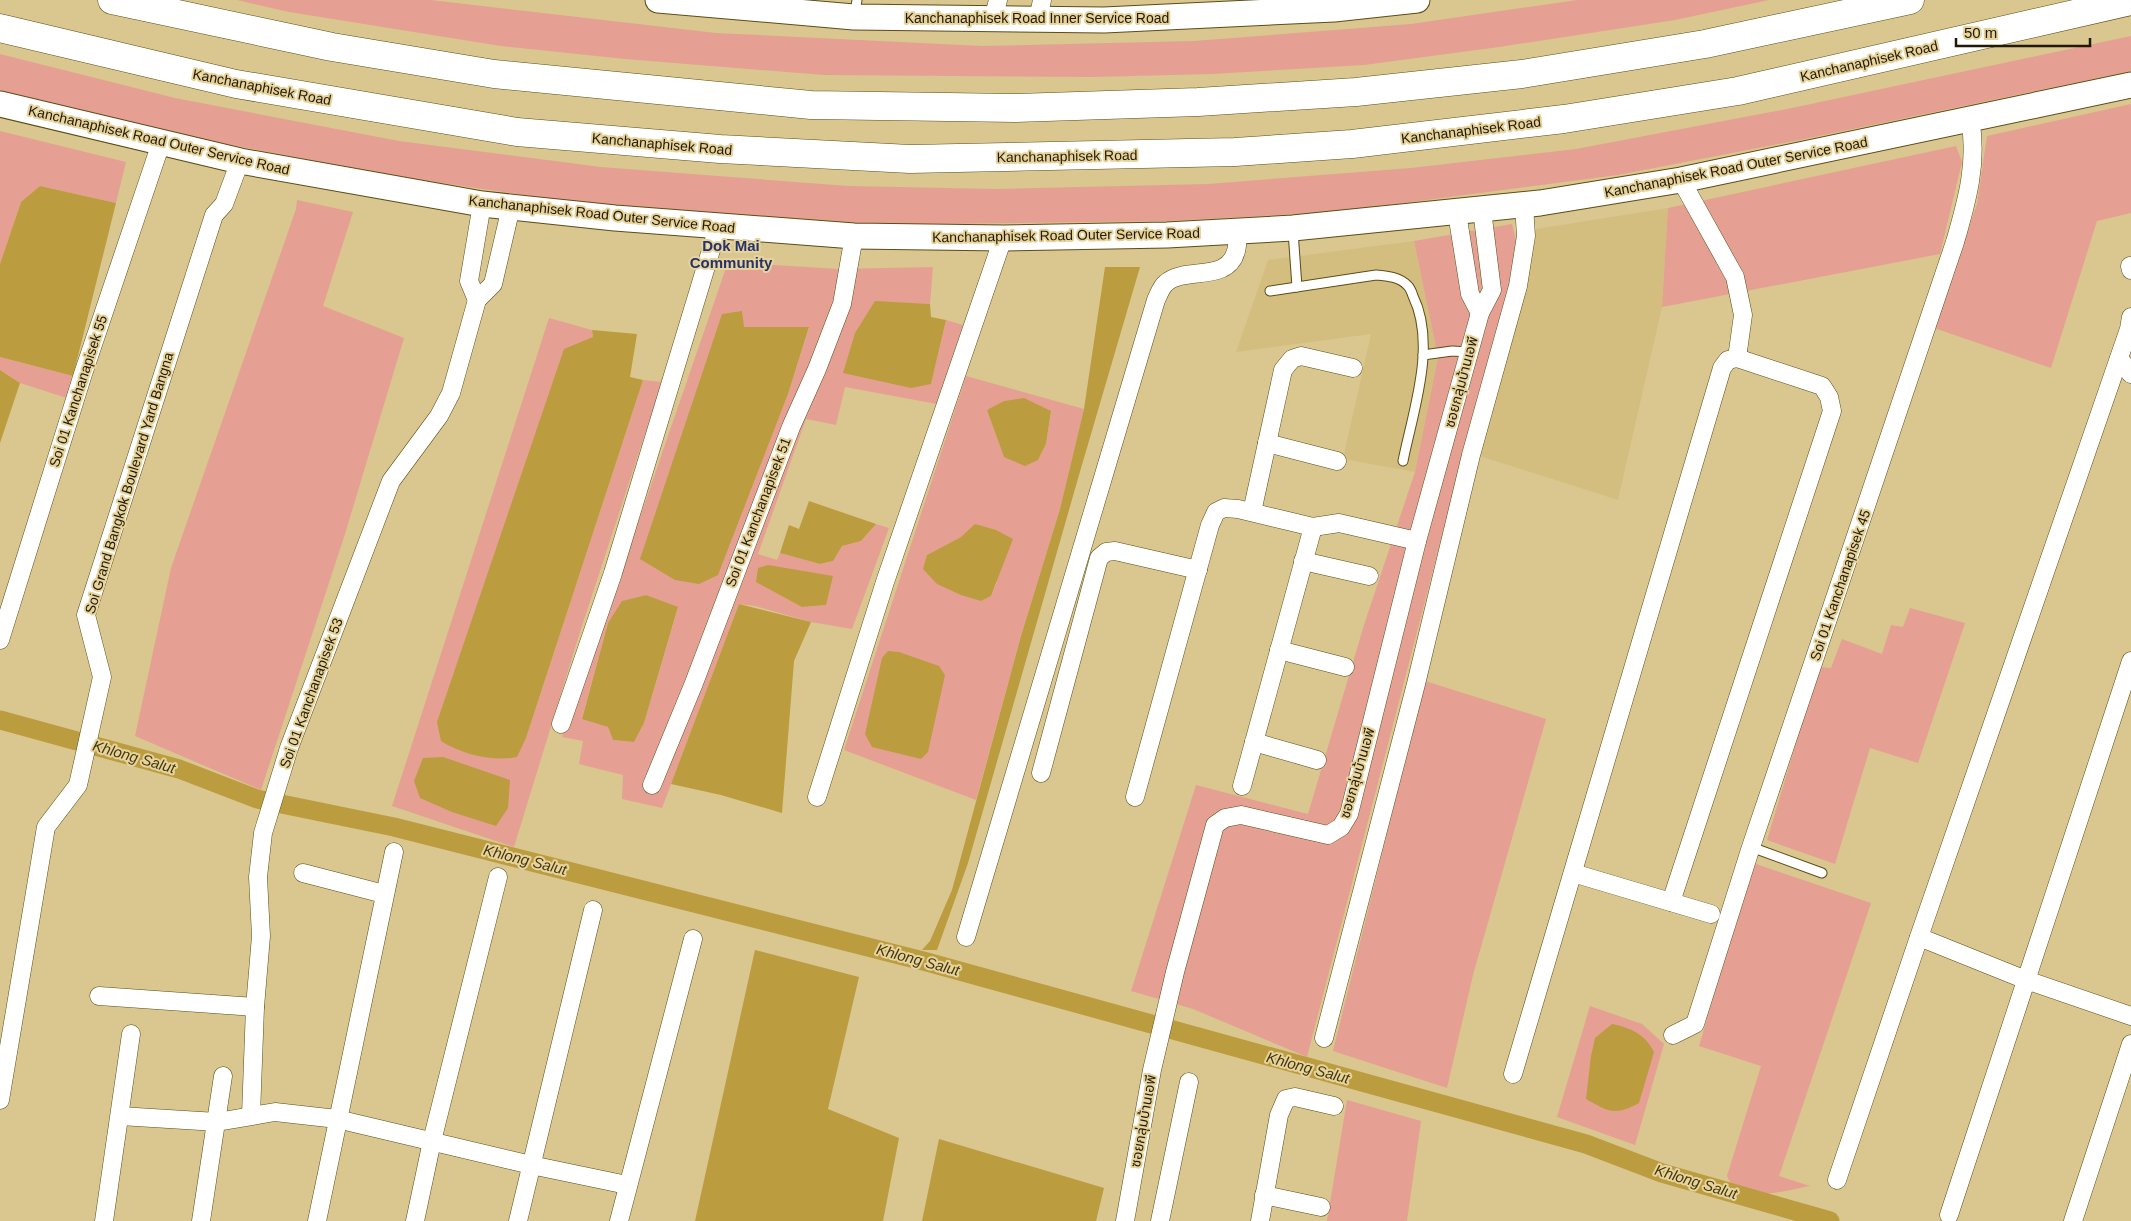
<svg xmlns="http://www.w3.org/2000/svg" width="2131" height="1221" font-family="Arial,'Noto Sans Thai',sans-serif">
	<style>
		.built { fill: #d4be7f }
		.green { fill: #e5a093; fill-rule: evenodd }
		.water { fill: #bb9c3e }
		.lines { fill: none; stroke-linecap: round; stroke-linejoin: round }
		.canal { stroke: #bb9c3e; stroke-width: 19 }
		.service-casing { stroke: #5e4c15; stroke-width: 11 }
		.minor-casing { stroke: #5e4c15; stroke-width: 19 }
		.secondary-casing { stroke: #5e4c15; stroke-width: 27 }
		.motorway-casing { stroke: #5e4c15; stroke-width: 29 }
		.service { stroke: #fff; stroke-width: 9 }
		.minor { stroke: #fff; stroke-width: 18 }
		.secondary { stroke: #fff; stroke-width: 25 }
		.motorway { stroke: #fff; stroke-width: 28 }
		.labels { text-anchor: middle; stroke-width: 4; stroke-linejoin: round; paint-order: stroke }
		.street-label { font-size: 14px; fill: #211904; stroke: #e7d39c }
		.neighbourhood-label { font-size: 15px; font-weight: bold; fill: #26326b; stroke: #e7d39c }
		.water-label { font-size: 15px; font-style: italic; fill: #44370f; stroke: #e7d39c }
	</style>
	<rect width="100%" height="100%" fill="#dac68f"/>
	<!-- built -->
	<g class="built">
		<polygon points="1668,208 1662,307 1618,500 1480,456 1536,229"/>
		<polygon points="1414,241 1438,356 1415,472 1343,459 1371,334 1236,352 1268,260"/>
	</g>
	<!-- green -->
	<g class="green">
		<polygon points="237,0 431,0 716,33 982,46 1194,41 1411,24 1577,0 1769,0 1675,20 1499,47 1364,65 1212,74 1094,77 824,75 625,59 501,46 289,12"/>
		<polygon points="2131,36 2131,71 1800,140 1618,175 1335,212 1169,221 851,225 572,202 387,175 112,122 0,92 0,54 175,98 399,141 601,167 848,186 997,189 1208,184 1411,168 1576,149 1792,108"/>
		<polygon points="2131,104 2131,213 2097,221 2051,368 1934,328 1977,204 1987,136"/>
		<polygon points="0,131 126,162 116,203 40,186 21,202 0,264"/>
		<polygon points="1956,146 1962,162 1940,254 1662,307 1668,208"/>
		<polygon points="297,200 353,212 323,306 404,338 345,534 261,790 135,736 171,568 296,209"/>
		<polygon points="1512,224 1516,240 1513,277 1477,400 1307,1057 1193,1009 1131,991 1196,785 1308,814 1364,625 1415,472 1438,357 1414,241"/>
		<path d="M728,262L838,269L933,267L930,304L875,302L931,384L946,320L963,325L937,404L845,387L836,425L806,419L758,554L777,560L780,553L820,564L833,561L842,546L861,541L876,524L889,528L852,629L811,622L755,606L739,604L662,808L622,799L623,775L579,764L583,741L562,737L616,587ZM742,311L743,327L809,328L788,394L718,574ZM757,582L826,605L803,607ZM646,595L678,608L644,723L634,742L613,740L608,727L582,718L608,623L623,601Z"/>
		<polygon points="549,318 592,330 593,337 526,738 643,380 662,382 579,635 514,847 392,806"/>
		<polygon points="0,357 73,376 67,398 20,383 0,370"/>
		<path d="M966,376L1084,409L1060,509L1021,636L976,800L844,750ZM987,409L1051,412L1046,444L1038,460L1004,457ZM961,537L997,582L991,596L981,601L927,555Z"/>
		<polygon points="1910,608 1965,623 1918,763 1870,748 1835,864 1767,840 1819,667 1831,668 1842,639 1882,654 1891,625 1903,627"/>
		<polygon points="1425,681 1546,719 1473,975 1447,1088 1333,1051"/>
		<path d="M1753,863L1871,903L1779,1176L1810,1186C1787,1190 1739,1206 1727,1176L1761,1066L1699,1046Z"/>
		<polygon points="1590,1006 1642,1024 1664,1044 1635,1145 1557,1117"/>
		<polygon points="1347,1100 1421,1121 1407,1221 1327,1221"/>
	</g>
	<!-- water -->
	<g class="water">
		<polygon points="40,186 116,203 73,376 0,357 0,264 21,202"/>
		<polygon points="1105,267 1140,267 1079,475 968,863 937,950 922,950 930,941 952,890 1021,636 1060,509 1084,409"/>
		<polygon points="875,301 930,304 931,317 946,320 931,384 911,388 843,373 855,333"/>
		<polygon points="742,311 744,327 809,327 788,394 718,575 699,584 675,580 640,559 722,314"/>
		<path d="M592,330L637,334L630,377L643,380L526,738L517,757C493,762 461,754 441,741L437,722L564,349L593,337Z"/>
		<polygon points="0,370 20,383 0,443"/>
		<polygon points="1024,398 1051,411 1046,444 1038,460 1025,466 1004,457 987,410 1004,401"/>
		<polygon points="809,501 876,524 861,541 842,546 833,561 820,564 780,553 789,525 799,529"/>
		<polygon points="975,524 996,530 1013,539 991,596 981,601 961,595 937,584 923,569 927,555 961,537"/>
		<polygon points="768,565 833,576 826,605 802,607 756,582 758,568"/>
		<polygon points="646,595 678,607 644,723 634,742 613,740 608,727 582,719 608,623 622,601"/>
		<polygon points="739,604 811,622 794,661 782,813 721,795 671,784"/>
		<polygon points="888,651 899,652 939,666 945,675 928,752 921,759 872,747 865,734 882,658"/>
		<polygon points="443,757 510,780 508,808 496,826 452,812 420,798 414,781 423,758"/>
		<polygon points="755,950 859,977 828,1109 899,1138 883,1221 695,1221"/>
		<path d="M1612,1024C1631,1028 1645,1034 1654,1052L1639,1103C1615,1116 1609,1112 1586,1099L1591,1056L1595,1038Z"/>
		<polygon points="939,1139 1104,1188 1096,1221 922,1221"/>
	</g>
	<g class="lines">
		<!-- canal -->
		<polyline class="canal" points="0,720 179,769 257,799 394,827 927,962 1586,1144 1662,1173 1830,1221"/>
		<!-- service casing -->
		<g class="service-casing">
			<g id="service">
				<polyline points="854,17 857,0"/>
				<polyline points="1293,231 1297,287"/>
				<path d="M1270,291L1376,275C1388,276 1400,277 1408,286C1410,288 1412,293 1413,296C1437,345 1413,411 1403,461"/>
				<polyline points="1423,355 1452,351 1470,352"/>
				<polyline points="1751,847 1822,873"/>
			</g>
		</g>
		<!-- minor casing -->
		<g class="minor-casing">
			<g id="minor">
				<polyline points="993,20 998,0"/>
				<polyline points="1038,20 1042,0"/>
				<polyline points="1681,180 1735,277 1743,315 1737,358"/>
				<polyline points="1457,213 1470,294 1480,313"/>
				<polyline points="2130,266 2131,270"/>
				<polyline points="477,300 469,281 482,204"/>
				<polyline points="2119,358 2131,374"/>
				<polyline points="1267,443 1337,461"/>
				<polyline points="1252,512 1283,370 1292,359 1301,356 1353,368"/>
				<polyline points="1303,561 1369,576"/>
				<polyline points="0,640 83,374 161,143"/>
				<polyline points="1279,650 1345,667"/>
				<polyline points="561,724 613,573 718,227"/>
				<polyline points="1254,742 1317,760"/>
				<polyline points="1041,773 1099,558 1106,552 1115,551 1198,570"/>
				<polyline points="652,785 694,683 791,427 817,369 842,304 854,236"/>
				<polyline points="1242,786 1313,527"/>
				<polyline points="817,797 885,582 1003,238"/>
				<polyline points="1135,797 1210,525 1216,512 1224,508 1238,509 1313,527 1339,523 1417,541"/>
				<polyline points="303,873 384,894"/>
				<polyline points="1573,873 1711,914"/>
				<path d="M966,937L1156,300C1159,294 1161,287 1166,283C1185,266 1228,283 1236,251C1238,245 1237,237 1237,231"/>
				<polyline points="1919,937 2026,980 2131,1016"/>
				<polyline points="99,996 255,1007"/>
				<path d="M1673,1035L1695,1024L1750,850L1955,242C1967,201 1978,162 1970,119"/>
				<polyline points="1324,1038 1416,684 1471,455 1518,286 1526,236 1524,205"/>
				<polyline points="1513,1074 1722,368 1728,360 1737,358 1822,386 1829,397 1832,411 1671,902"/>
				<polyline points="0,1100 46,827 78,785 102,677 86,615 214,215 224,204 240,161"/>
				<polyline points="251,1115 255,1007 261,936 258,877 263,833 289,748 391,481 439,416 451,393 477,300 493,284 511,207"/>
				<polyline points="120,1116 217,1122 275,1112 337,1119 531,1165 627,1185"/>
				<polyline points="1837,1180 1919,937 2129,329 2131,317"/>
				<polyline points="1264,1195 1321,1207"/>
				<polyline points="1949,1215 2131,661"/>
				<polyline points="104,1221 131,1034"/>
				<polyline points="201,1221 223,1076"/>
				<polyline points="317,1221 394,852"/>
				<polyline points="415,1221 432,1141 498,877"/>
				<polyline points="518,1221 593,910"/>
				<polyline points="619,1221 693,939"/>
				<polyline points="1125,1221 1152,1070 1175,972 1215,825 1225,818 1241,815 1328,835 1341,827 1349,814 1417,541 1480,313 1492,290 1482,210"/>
				<polyline points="1160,1221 1189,1082"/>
				<polyline points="1260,1221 1279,1115 1286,1099 1295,1097 1334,1106"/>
				<polyline points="2073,1221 2131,1044"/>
			</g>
		</g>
		<!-- secondary casing -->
		<g class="secondary-casing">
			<g id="secondary">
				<polyline points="658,0 854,17 1104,20 1334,9 1417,0"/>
				<polyline points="0,104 240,161 482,204 615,218 854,236 1003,238 1167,235 1293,228 1540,203 1681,180 2131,85"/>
			</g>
		</g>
		<!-- motorway casing -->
		<g class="motorway-casing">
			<g id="motorway">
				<polyline points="112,0 332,47 494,74 811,105 1015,108 1198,102 1356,92 1522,74 1705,44 1910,0"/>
				<polyline points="0,28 236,84 517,132 720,149 910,159 1235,152 1352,144 1564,119 1738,91 2131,1"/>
			</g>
		</g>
		<!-- service -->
		<use href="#service" class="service"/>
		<!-- minor -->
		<use href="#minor" class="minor"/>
		<!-- secondary -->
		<use href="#secondary" class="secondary"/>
		<!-- motorway -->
		<use href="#motorway" class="motorway"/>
	</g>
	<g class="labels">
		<!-- street labels -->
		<g class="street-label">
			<text x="1037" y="23">Kanchanaphisek Road Inner Service Road</text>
			<text transform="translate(1869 61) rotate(-13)" y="5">Kanchanaphisek Road</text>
			<text transform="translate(262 87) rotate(11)" y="5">Kanchanaphisek Road</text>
			<text transform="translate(1471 130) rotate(-7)" y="5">Kanchanaphisek Road</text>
			<text transform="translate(159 140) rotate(13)" y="5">Kanchanaphisek Road Outer Service Road</text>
			<text transform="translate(662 144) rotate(5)" y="5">Kanchanaphisek Road</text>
			<text transform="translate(1067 156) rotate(-1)" y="5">Kanchanaphisek Road</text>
			<text transform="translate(1736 167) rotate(-11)" y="5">Kanchanaphisek Road Outer Service Road</text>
			<text transform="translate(602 214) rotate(6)" y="5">Kanchanaphisek Road Outer Service Road</text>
			<text transform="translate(1066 235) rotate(-1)" y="5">Kanchanaphisek Road Outer Service Road</text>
			<text transform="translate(1461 382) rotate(-75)" y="5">ซอยกลุ่มบ้านเอพี</text>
			<text transform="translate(78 391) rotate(-72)" y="5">Soi 01 Kanchanapisek 55</text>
			<text transform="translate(129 483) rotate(-73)" y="5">Soi Grand Bangkok Boulevard Yard Bangna</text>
			<text transform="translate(758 512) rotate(-69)" y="5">Soi 01 Kanchanapisek 51</text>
			<text transform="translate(1840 585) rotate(-71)" y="5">Soi 01 Kanchanapisek 45</text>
			<text transform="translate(311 693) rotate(-70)" y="5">Soi 01 Kanchanapisek 53</text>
			<text transform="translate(1357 773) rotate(-74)" y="5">ซอยกลุ่มบ้านเอพี</text>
			<text transform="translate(1143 1121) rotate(-80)" y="5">ซอยกลุ่มบ้านเอพี</text>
		</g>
		<!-- neighbourhood labels -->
		<g class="neighbourhood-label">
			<text x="731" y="251">Dok Mai<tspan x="731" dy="17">Community</tspan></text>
		</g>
		<!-- water labels -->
		<g class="water-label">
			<text transform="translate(134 757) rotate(16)" y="5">Khlong Salut</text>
			<text transform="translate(525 860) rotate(14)" y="5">Khlong Salut</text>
			<text transform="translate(918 960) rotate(15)" y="5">Khlong Salut</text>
			<text transform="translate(1308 1068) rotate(15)" y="5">Khlong Salut</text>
			<text transform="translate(1696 1182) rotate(17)" y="5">Khlong Salut</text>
		</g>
	</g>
	<!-- scale -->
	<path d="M1956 38v8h134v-8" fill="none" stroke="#211904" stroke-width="2.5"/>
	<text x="1964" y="38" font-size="15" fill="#211904" stroke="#e7d39c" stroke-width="4" paint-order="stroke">50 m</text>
</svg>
